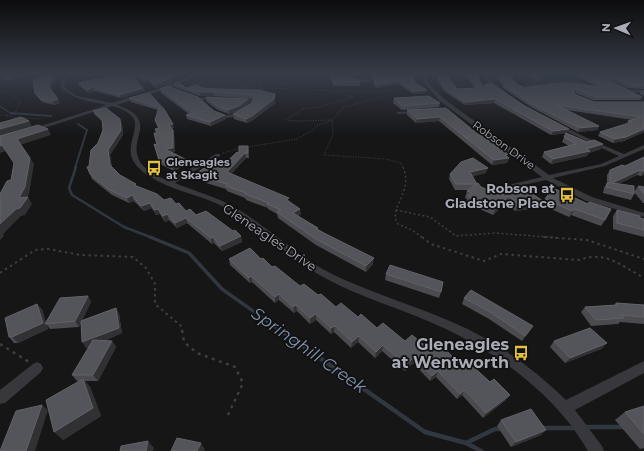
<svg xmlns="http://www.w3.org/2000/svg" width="644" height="451" font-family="Montserrat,sans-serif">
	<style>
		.built { fill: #222224 }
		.green { fill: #222a24 }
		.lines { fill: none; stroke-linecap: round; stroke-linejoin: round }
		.stream-far4 { stroke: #30373f; stroke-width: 1.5 }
		.stream-far3 { stroke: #30373f; stroke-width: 2 }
		.stream-far2 { stroke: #30373f; stroke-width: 2.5 }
		.stream-far1 { stroke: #30373f; stroke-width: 3.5 }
		.stream { stroke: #30373f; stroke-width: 4.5 }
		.path-far3 { stroke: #3d3e43; stroke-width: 1; stroke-dasharray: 1 1.5; stroke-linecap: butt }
		.path-far2 { stroke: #3d3e43; stroke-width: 1.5; stroke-dasharray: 2 2.5; stroke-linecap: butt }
		.path-far1 { stroke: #3d3e43; stroke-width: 2; stroke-dasharray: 2.5 3.5; stroke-linecap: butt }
		.path { stroke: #3d3e43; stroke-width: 2.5; stroke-dasharray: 3 4.5; stroke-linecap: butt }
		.service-far1 { stroke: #37373c; stroke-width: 2 }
		.service { stroke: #37373c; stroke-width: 3 }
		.minor { fill: #37373c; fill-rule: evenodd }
		.wall { fill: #4a4a4f }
		.shaded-wall { fill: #313134 }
		.building { fill: #54555a; stroke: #626268 }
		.labels { text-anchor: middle; stroke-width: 3.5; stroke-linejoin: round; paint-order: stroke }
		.far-street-label { font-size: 11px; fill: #a9abb6; stroke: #111112 }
		.far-poi-label { font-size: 11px; font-weight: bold; fill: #a9abb6; stroke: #111112; text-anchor: start }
		.poi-label { font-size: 13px; font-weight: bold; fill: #a9abb6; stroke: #111112; text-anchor: end }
		.street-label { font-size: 13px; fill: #a9abb6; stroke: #111112 }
		.near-poi-label { font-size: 16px; font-weight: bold; fill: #a9abb6; stroke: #111112; text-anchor: end }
		.near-water-label { font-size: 17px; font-style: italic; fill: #8295af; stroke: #111112 }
	</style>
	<rect width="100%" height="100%" fill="#161617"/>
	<!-- built -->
	<polygon class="built" points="201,73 265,73 262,92 206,89 182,84"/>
	<!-- green -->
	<polygon class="green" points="513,73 566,73 588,85 614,86 552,85 529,87 498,85 526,85"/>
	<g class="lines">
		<!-- stream-far4 -->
		<polyline class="stream-far4" points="0,106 12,114 15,114"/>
		<!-- stream-far3 -->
		<g class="stream-far3">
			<polyline points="11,113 51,116"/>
			<polyline points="75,168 87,130 78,124"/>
		</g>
		<!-- stream-far2 -->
		<polyline class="stream-far2" points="76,167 69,188 72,195 124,227 153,238"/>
		<!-- stream-far1 -->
		<polyline class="stream-far1" points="150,237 189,253 222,289 281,331"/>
		<!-- stream -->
		<g class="stream">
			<polyline points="280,330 425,432 466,443 481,451"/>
			<polyline points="584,427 624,427"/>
			<polyline points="542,428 576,428"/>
			<polyline points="466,443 495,429 502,429"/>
		</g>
		<!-- path-far3 -->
		<g class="path-far3">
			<polyline points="235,75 228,82 240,87 335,91"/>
			<path d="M200,77C232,71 264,77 294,87"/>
			<polyline points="270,79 266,77 271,73"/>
			<polyline points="189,84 235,86"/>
			<polyline points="453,85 474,85"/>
			<polyline points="519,86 543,85"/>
			<polyline points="589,86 597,86"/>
			<polyline points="0,91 10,93 20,102 16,111 6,116"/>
			<polyline points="334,91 354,97 319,107 303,109 285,120 297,121 332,120 333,134 324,155 386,159 401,163 403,168"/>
			<polyline points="339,91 375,92 392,90"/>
			<polyline points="0,115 18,118"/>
			<polyline points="24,118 44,119"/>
			<polyline points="247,147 297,139 313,130 316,126 332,120 344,107 389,95 392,90 406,88"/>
			<polyline points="223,153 241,148"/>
		</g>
		<!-- path-far2 -->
		<g class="path-far2">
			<path d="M403,167C410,183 402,195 396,210L430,217L456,236L495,233L560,238"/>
			<polyline points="396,210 395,218 398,224 412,230 423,238"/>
		</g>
		<!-- path-far1 -->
		<g class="path-far1">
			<path d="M422,237L431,244L484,261L501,254L579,260C605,250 622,266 644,278"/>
			<polyline points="544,237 587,240 644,259"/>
			<polyline points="0,273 35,250 48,249 81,255 133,257 146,268 155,284 155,304 181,326 182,331"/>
		</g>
		<!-- path -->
		<g class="path">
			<polyline points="182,330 184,342 197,353 235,367 243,383 228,415"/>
			<polyline points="0,344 29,362"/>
		</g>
		<!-- service-far1 -->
		<g class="service-far1">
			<polyline points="0,79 17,73"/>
			<polyline points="195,97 200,99 210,98"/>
			<polyline points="245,100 252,101 249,108"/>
		</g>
		<!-- service -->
		<polyline class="service" points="222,117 238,115"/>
		<!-- minor -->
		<g class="minor">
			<path d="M72,73H76L67,80L64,86L69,91L77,96L112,103L166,86L185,78L191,74H168L166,73H197C185,86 136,98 117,105C160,120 128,137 139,160C144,170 159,177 169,181L216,154H220V156L175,183C194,191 215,196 234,207C269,227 297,257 334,275C372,293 413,305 452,322C495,340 533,368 566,400L644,361V373L575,410L602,446L604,451H588C581,440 574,428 565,418C530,376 480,343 430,322C396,307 360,297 327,279C288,259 259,225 220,205C197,194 170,190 149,176C141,171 133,164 131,155C128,132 151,117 112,106L35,131H31V129L107,105C90,101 72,100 60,86L64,78Z"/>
			<path d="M343,73C351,72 356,80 365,80L355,73H359L371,81C361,85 351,79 343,73Z"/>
			<path d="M407,73H425L428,83L444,99L549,175L601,164L619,156C586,141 497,101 480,73H484C515,107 580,135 624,154L644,145V149L605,166L553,178L592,197L644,213V217L586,201L546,180L501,190L499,189L498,188L499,187L542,177L440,101L425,84L421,74Z"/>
			<polygon points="591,73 617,73 615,74 598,74 601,76 599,77"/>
			<polygon points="626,90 644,90 644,92 625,92 625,90"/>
			<polygon points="417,111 419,112 419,113 398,114 396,113 398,112"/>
			<polygon points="37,362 41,364 43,368 41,372 5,403 0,404 0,390 33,364"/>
		</g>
	</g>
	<!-- wall -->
	<g class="wall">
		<polygon points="13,73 31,73 12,80 5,80 3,76"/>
		<polygon points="47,73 73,73 67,75 57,75 51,87 52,90 60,103 54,105 42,102 37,96 35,93"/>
		<polygon points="76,73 179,73 180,76 172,80 173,82 156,88 147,80 145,82 139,78 136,80 143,88 145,91 121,98 95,91 88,93 80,86 78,83 114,75 76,75"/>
		<polygon points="330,73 337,73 360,82 360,86 333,86"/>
		<polygon points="370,73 412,73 415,83 427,90 426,93 414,94 399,84 376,88"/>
		<polygon points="434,73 447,73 451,81 457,89 475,88 464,73 476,73 484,89 523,105 567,133 601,149 589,153 587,156 551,164 542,157 544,152 569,146 562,142 566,133 551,135 494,103 465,105 444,91"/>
		<polygon points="493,73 507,73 517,84 524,88 597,87 572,73 595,73 642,97 640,100 593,100 576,93 574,93 574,94 594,102 644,102 644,132 624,141 613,143 598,136 600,132 627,124 628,121 633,120 567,110 599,126 597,130 578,132 531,107 502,87 503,85"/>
		<polygon points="522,73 541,73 538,81 529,74 524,74"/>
		<polygon points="605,73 644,73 644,89 628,88 604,76"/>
		<polygon points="174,84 186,88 202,88 275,94 275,103 253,120 247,123 234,119 233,114 252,103 253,99 214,96 200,96 175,87"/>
		<polygon points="160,89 214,111 226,119 211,126 187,119 186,115 189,114 161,93"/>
		<polygon points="641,90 644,90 644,96 639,94"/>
		<polygon points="149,93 174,128 172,128 174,134 175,152 172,152 187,160 188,164 174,171 160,164 154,144 157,145 157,133 155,129 158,128 155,120 158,110 131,102 129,98"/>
		<polygon points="206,97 249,103 240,110 229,114 218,110 206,101"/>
		<polygon points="394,98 440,103 439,107 402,110 393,103"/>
		<polygon points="446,108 479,135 498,145 498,147 509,158 507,163 492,165 439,121 416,123 407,115 407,110"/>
		<polygon points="93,111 120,119 122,124 123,135 110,155 112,167 120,175 136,186 164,200 176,204 186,211 233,231 241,236 242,242 222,251 214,243 212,244 187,223 177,228 169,220 165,222 160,214 156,215 152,208 144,211 134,201 129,203 112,195 92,179 90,174 89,166 103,130 103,122 95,115"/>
		<polygon points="248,146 249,158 246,158 231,174 289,201 301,214 298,216 318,229 373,264 366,272 316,245 278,218 277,214 268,209 268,208 246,200 245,198 227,191 226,189 206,183 205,180 198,178 197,173 220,168"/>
		<polygon points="644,157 644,175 641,176 637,175 618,184 634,194 631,200 603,193 604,188 607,183 607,175 610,170 625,166"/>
		<polygon points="486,173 472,176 477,184 481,187 500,195 528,191 540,208 515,211 506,203 493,215 466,203 467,199 465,198 467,191 469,190 455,190 449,179 450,174"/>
		<polygon points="638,186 644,187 644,203 643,203 634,192"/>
		<polygon points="553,188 605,220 601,226 571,215 569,217 542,205 545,199"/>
		<polygon points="617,210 644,219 644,237 613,229 613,216"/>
		<polygon points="229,259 261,259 300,286 318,295 336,307 358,317 377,328 405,341 432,351 462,365 506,400 483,418 462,395 457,399 436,377 430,381 413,363 405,371 382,351 375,358 358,342 351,348 334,332 331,334 316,320 310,324 297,311 294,313 279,300 275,303 252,282 250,283 230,265"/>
		<polygon points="386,274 441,292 439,298 385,280"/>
		<polygon points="88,296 91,302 82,320 116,308 119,314 122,333 104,341 112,341 116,347 98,381 85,381 90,387 101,416 63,440 80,381 77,381 72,375 89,347 86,348 81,323 79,327 50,329 46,324 48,329 18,343 14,343 9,337 42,309 46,323"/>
		<polygon points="464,298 529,332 522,341 489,319 462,304"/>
		<polygon points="616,303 644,305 644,324 620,322 618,324 591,326 581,312 585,307 614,305"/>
		<polygon points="554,341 607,343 601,349 565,363 550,347"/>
		<polygon points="644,406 644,448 640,449 615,420 625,412"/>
		<polygon points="501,420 541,435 511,447 497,426"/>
	</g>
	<!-- shaded-wall -->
	<g class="shaded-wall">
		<polygon points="0,73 13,73 0,76"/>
		<polygon points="20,73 31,73 12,80 10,76"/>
		<polygon points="55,73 56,73 57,75 51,87 52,93 49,84"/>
		<polygon points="66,73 73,73 67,75"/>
		<polygon points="178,73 179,73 180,76 172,80 173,82 156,88 155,84 170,77"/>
		<polygon points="138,74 139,78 135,81 134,78"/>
		<polygon points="146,77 147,80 145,82 144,79"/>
		<polygon points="400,81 399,84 376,88 376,85"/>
		<polygon points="93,87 95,91 88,93 87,90"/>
		<polygon points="143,88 145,91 121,98 119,95"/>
		<polygon points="577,89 576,93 572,94 574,90"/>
		<polygon points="427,90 426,93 414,94 414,91"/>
		<polygon points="199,92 213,92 214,96 200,96"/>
		<polygon points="275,94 275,103 253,120 247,123 246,119"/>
		<polygon points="58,99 60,103 54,105 52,101"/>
		<polygon points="248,99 249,103 240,110 229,114 228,110"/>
		<polygon points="495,99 494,103 465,105 466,102"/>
		<polygon points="225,115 226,119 211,126 210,122"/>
		<polygon points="440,117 439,121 416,123 417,119"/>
		<polygon points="120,119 122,124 123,135 110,155 112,170 110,165 108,150"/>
		<polygon points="29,121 32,126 0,136 0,129"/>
		<polygon points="173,124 174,128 170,128 169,125"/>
		<polygon points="599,126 597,130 578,132 580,128"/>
		<polygon points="644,126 644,132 624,141 613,143 615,139"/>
		<polygon points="48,129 51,135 20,145 17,139"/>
		<polygon points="569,129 567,133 551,135 553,131"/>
		<polygon points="173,130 174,134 175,152 166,153 165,149"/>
		<polygon points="603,144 601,149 589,153 587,156 551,164 553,159"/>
		<polygon points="2,145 6,151 0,153 0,146"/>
		<polygon points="245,153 246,158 228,177 227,172"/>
		<polygon points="508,154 506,158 509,158 507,163 492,165 494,160 505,155"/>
		<polygon points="30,158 34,164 29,194 25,201 28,197 32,204 25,215 21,216 3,234 4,236 0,240 0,224 16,209"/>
		<polygon points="187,160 188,164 174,171 173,167"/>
		<polygon points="488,168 486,173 468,178 470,172"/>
		<polygon points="640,170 637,175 609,189 612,183"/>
		<polygon points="644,171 644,175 641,176"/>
		<polygon points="132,195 134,201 129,203 127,198"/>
		<polygon points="509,196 506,203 493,215 496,208"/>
		<polygon points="543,201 540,208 515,211 518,204"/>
		<polygon points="150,203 152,208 144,211 141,206"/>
		<polygon points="158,209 160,214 156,215 154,210"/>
		<polygon points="300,209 301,214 293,218 293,213"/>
		<polygon points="575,209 571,215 569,217 572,211"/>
		<polygon points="167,214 169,220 165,222 163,216"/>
		<polygon points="186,218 187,223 177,228 175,223"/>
		<polygon points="241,236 242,242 222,251 220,246"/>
		<polygon points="213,237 214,243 212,244 211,238"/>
		<polygon points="374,258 373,264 366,272 366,266"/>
		<polygon points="251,276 252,282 250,283 249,278"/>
		<polygon points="279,294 279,300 275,303 275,297"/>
		<polygon points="88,296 91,302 79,327 75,321"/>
		<polygon points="37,304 42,309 48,329 18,343 12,337"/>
		<polygon points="296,305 297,311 294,313 293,307"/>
		<polygon points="116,308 119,314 122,333 86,348 82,342"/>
		<polygon points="316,314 316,320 310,324 310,318"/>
		<polygon points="335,326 334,332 331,334 331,328"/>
		<polygon points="533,326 529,332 522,341 525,336"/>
		<polygon points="359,336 358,342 351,348 352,342"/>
		<polygon points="112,341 116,347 98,381 93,375"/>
		<polygon points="607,343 601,349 565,363 570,358"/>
		<polygon points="383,345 382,351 375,358 376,352"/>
		<polygon points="414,357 413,363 405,371 406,365"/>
		<polygon points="438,371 436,377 430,381 432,376"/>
		<polygon points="83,379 90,387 101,416 63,440 54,432"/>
		<polygon points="465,390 462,395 457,399 460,394"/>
		<polygon points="510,395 506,400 483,418 486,413"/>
		<polygon points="42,405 48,410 35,451 25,451"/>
		<polygon points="546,430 541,435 511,447 516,442"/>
		<polygon points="148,441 154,448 153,451 146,451"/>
		<polygon points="201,443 205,450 204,451 197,451"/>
	</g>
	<!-- building -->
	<g class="building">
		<polygon points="13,73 20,73 10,76 3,76"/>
		<polygon points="47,73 55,73 49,84 50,89 58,99 52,101 40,99 35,93 33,81"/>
		<polygon points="114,73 178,73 170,77 172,78 155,84 146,77 144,79 138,74 134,78 143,88 119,95 93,87 87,90 78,83 114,75"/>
		<polygon points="330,73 337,73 360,82 333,83"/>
		<polygon points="371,73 412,73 415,83 427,90 414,91 400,81 376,85"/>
		<polygon points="436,73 447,73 451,81 457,89 478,88 467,73 476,73 484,89 485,84 492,84 523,105 569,129 553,131 495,99 466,102 445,88"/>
		<polygon points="497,73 507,73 517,84 524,88 556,83 572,83 607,88 579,73 595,73 642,97 595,97 577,89 574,90 574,94 594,102 644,102 644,126 642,126 644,127 644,129 626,137 615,139 600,132 632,122 628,121 642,117 556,105 599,126 580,128 532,104 503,84 506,84"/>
		<polygon points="606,73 644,73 644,86 630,85"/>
		<polygon points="178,82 186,88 196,85 202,88 216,89 259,90 275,94 274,99 252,116 246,119 233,114 252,103 254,97 253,95 213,92 199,92 174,84"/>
		<polygon points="167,86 198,97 214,111 225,115 210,122 186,115 193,113 160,89"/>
		<polygon points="149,93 164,109 173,124 169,125 173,130 173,148 165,149 187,160 173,167 159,160 154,144 157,145 154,133 157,133 155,129 159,128 155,120 159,107 129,98"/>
		<polygon points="429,96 440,103 402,106 394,98"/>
		<polygon points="206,97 248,99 239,106 228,110 217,106"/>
		<polygon points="106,108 120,119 121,130 108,150 110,165 120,175 136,184 134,185 157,194 164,200 171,198 176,204 179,203 186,211 190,209 196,215 206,211 233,231 235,230 241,236 220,246 213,237 211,238 186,218 175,223 167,214 163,216 158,209 154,210 150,203 141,206 132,195 127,198 110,190 90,174 87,167 89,166 91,150 98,143 103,130 102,119 93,111"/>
		<polygon points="446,108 479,135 483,134 498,145 496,146 508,154 505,155 509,158 494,160 440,117 417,119 407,110"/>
		<polygon points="21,117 29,121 0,129 0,123"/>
		<polygon points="38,125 48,129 17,139 30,158 25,187 19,198 28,197 20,208 16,209 0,224 0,194 7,181 11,180 14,163 2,145 0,146 0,136"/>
		<polygon points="566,133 587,142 594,140 603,144 586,149 590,151 553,159 544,152 576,144 564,137"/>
		<polygon points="239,146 248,146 248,153 245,153 227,172 289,198 287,200 300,209 293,213 318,228 316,229 374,258 366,266 316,239 277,212 281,210 267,204 269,203 245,194 246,193 226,186 227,184 205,178 208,176 197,173 208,165 220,168 237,152 239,153"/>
		<polygon points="644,157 644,171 640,170 612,183 634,186 634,194 606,187 607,183 610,183 610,170 622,165 625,166"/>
		<polygon points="473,158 488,168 470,172 477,184 456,184 450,174 461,162"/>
		<polygon points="478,183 481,187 500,195 528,191 543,201 518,204 509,196 496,208 468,196 472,193 467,191"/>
		<polygon points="638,186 644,187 644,194"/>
		<polygon points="553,188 588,204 589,202 611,209 605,220 575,209 572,211 545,199"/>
		<polygon points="617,210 640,216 640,218 644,219 644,230 617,223"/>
		<polygon points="250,248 261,259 263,258 272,267 275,266 300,286 304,284 318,295 321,294 336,307 341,303 358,317 361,314 377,328 383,323 405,341 412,335 432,351 440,345 462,365 467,361 490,382 494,379 510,395 486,413 465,390 460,394 438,371 432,376 414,357 406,365 383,345 376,352 359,336 352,342 335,326 331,328 316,314 310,318 296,305 293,307 279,294 275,297 251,276 249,278 229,259"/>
		<polygon points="390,265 443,282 441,292 386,274"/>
		<polygon points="471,290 533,326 525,336 492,313 464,298"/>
		<polygon points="88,296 75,321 45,324 60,298"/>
		<polygon points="616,303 644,305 644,317 621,315 624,318 596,320 585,307 617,305"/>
		<polygon points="37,304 43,323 12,337 9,337 5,318"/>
		<polygon points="116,308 119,328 82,342 81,321"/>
		<polygon points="590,328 607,343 570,358 554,341"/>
		<polygon points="93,340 112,341 93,375 72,375"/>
		<polygon points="83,379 93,408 54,432 46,400"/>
		<polygon points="42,405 26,451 0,451 16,411"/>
		<polygon points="644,406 644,434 625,412"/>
		<polygon points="531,409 546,430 516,442 501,420"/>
		<polygon points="177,438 201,443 197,451 171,451"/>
		<polygon points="148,441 146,451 120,451 121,446"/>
	</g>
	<!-- sky -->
	<linearGradient id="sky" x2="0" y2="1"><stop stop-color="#0c0c0d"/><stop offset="0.54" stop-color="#363c47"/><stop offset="1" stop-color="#363c47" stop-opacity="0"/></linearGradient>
	<rect width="644" height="136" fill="url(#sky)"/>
	<!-- icons -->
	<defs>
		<g id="bus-bare" transform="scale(1.2)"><path d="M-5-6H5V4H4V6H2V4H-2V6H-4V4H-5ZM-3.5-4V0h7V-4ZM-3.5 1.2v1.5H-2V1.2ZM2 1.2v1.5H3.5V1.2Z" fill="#e4c042" stroke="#111112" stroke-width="2.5" paint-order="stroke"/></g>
	</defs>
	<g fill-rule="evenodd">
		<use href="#bus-bare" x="154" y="168"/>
		<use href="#bus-bare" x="567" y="195"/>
		<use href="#bus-bare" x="521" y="353"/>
	</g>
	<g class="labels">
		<!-- far-street labels -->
		<g class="far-street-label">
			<text transform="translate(504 145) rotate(36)" y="4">Robson Drive</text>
		</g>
		<!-- far-poi labels -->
		<g class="far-poi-label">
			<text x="166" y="166">Gleneagles<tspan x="166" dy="13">at Skagit</tspan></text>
		</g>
		<!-- poi labels -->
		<g class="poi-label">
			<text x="555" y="193">Robson at<tspan x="555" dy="15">Gladstone Place</tspan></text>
		</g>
		<!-- street labels -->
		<g class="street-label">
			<text transform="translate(270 237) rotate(34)" y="5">Gleneagles Drive</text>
		</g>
		<!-- near-poi labels -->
		<g class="near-poi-label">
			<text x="509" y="350">Gleneagles<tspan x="509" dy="18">at Wentworth</tspan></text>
		</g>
		<!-- near-water labels -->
		<g class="near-water-label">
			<text transform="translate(309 350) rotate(35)" y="6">Springhill Creek</text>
		</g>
	</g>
	<!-- north arrow -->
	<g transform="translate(616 28) rotate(272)" stroke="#111112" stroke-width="3" paint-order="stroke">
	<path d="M0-3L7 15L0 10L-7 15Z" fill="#a9abb6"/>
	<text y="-6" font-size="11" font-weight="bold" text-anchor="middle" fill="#a9abb6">N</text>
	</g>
</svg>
